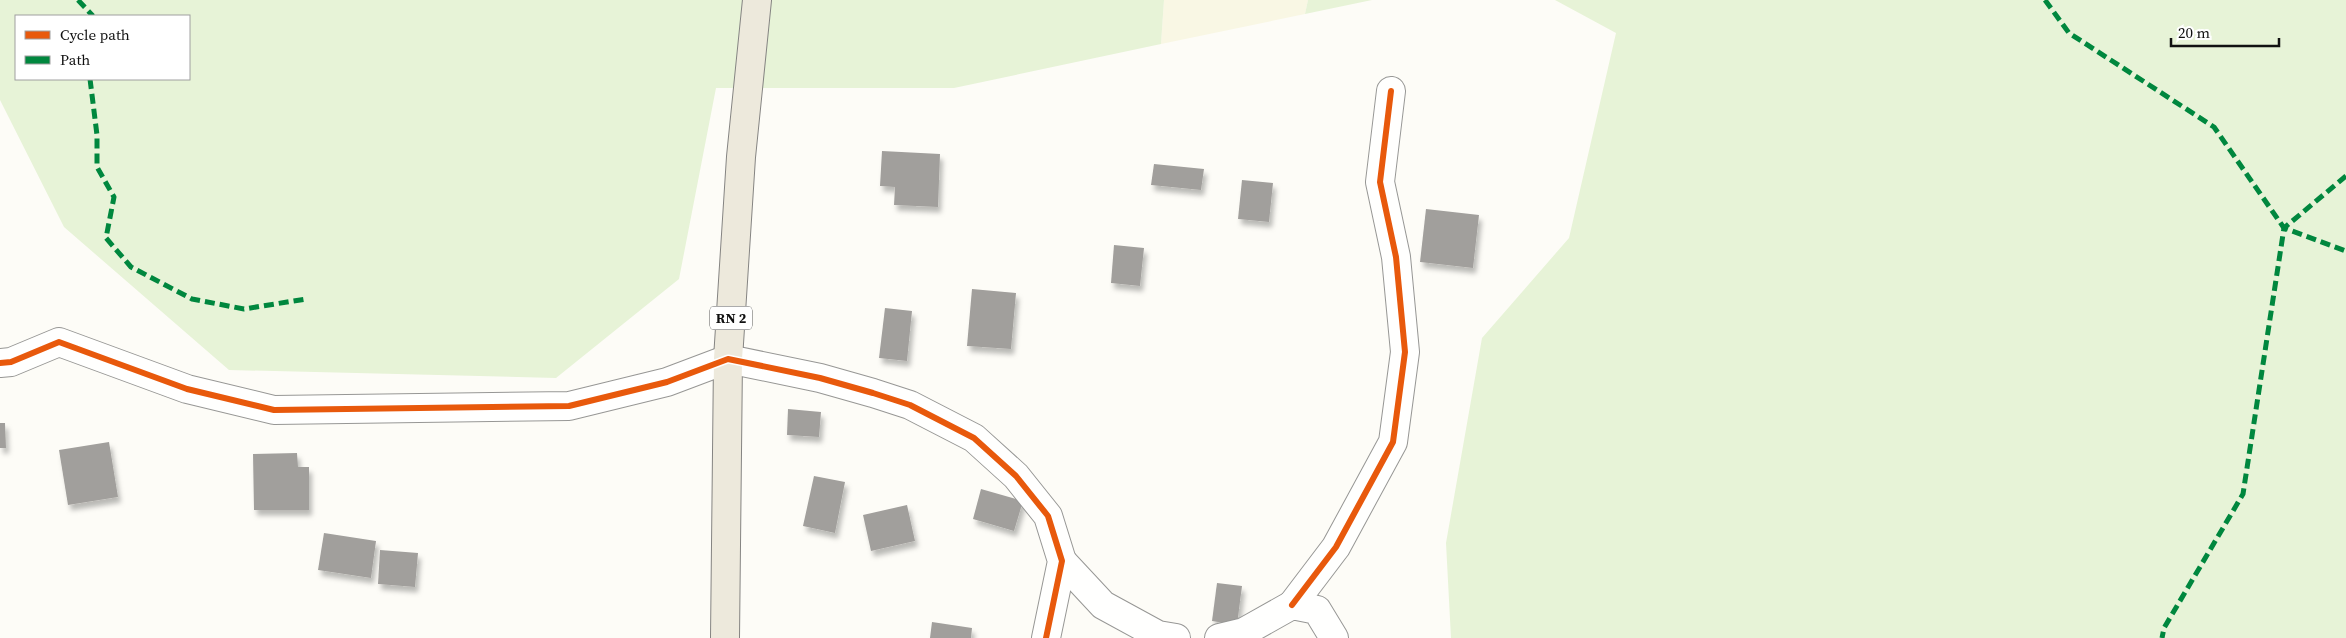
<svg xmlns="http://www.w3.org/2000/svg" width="2346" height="638" font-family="'Source Serif 4',serif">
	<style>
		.farmland { fill: #f9f7e4 }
		.green { fill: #e7f3d7; fill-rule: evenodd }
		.building { fill: #a19f9c; filter: url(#shadow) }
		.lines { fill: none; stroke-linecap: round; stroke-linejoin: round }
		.minor-casing { stroke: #979795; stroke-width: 30 }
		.primary-casing { stroke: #858482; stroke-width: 30 }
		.minor { stroke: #fffffe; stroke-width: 28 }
		.primary { stroke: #ede9dc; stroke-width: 28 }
		.quiet { stroke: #00873e; stroke-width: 5; stroke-dasharray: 10 5; stroke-linecap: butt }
		.cycleway-casing { stroke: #fff; stroke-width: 9 }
		.cycleway { stroke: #e8590c; stroke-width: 6 }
		.labels { text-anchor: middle; stroke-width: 5; stroke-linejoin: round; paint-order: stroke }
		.shield { fill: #fff; stroke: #585858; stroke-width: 1 }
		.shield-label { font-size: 14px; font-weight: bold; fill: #111 }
	</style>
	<defs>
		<filter id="shadow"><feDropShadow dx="3" dy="5.5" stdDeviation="2.5" flood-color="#0004"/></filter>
	</defs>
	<rect width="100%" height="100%" fill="#fdfcf7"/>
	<!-- farmland -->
	<polygon class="farmland" points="1164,0 1308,0 1305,14 1161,44"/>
	<!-- green -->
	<g class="green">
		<path d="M0,0H1164L1161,44L954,88H716L679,279L556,378L229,370L64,227L0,100ZM16,16H189V79H16Z"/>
		<polygon points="1308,0 1372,0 1305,14"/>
		<polygon points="1555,0 2346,0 2346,638 1451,638 1446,543 1482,338 1569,238 1616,33"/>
	</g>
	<!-- building -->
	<g class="building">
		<polygon points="882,151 940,154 938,207 894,205 895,187 880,186"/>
		<polygon points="1154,164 1204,169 1201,190 1151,185"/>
		<polygon points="1242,180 1273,183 1269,222 1238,219"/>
		<polygon points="1426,209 1479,215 1473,268 1420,262"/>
		<polygon points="1114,245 1144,248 1140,286 1111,283"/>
		<polygon points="972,289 1016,293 1011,349 967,346"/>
		<polygon points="885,308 912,311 907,361 879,358"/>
		<polygon points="788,409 821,412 819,437 787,435"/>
		<polygon points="0,423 5,423 6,448 0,448"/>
		<polygon points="109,442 118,497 68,505 59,450"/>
		<polygon points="297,453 298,467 309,467 309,510 254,510 253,454"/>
		<polygon points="814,476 845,482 835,533 803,526"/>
		<polygon points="981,489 1023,501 1014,531 973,519"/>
		<polygon points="907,505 915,541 871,551 863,515"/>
		<polygon points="324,533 376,541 371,578 318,570"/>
		<polygon points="380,550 418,553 415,587 378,584"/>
		<polygon points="1217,583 1242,586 1237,625 1212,621"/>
		<polygon points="932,622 972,628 971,638 930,638"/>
	</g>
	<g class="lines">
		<!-- minor casing -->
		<g class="minor-casing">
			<g id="minor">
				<polyline points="0,363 11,362 59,342 187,389 274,410 569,406 667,382 728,359 820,378 873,393 910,405 974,438 1016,476 1048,516 1062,561 1046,638"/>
				<polyline points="1062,561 1103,605 1158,635 1176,638"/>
				<polyline points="1292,605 1336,547 1393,442 1405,352 1396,257 1380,182 1391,91"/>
				<polyline points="1219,638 1244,632 1292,605 1317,610 1334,638"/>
			</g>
		</g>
		<!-- primary casing -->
		<g class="primary-casing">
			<polyline id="primary" points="725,638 728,359 741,157 757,0"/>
		</g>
		<!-- minor -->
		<use href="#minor" class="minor"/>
		<!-- primary -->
		<use href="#primary" class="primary"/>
		<!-- quiet -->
		<g class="quiet">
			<polyline points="78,0 93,16"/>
			<polyline points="2045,0 2069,33 2214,127 2284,228 2243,494 2164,628 2162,638"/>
			<polyline points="90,79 97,135 97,167 114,197 106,238 131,267 192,299 244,309 306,299"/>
			<polyline points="2346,176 2284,228 2346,251"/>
		</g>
		<!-- cycleway casing -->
		<g class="cycleway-casing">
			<g id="cycleway">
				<polyline points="0,363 11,362 59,342 187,389 274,410 569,406 667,382 728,359 820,378 873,393 910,405 974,438 1016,476 1048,516 1062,561 1046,638"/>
				<polyline points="1292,605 1336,547 1393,442 1405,352 1396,257 1380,182 1391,91"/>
			</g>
		</g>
		<!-- cycleway -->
		<use href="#cycleway" class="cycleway"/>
	</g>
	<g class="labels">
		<!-- shield labels -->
		<rect class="shield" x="710" y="306.5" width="42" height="23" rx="4"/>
		<g class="shield-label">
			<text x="731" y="323">RN 2</text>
		</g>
	</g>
	<!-- legend -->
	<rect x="15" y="15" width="175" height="65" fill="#ffffff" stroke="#a0a0a0"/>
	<rect x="25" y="31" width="25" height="8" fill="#e8590c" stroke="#a0a0a0"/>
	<text x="60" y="40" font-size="15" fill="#111111">Cycle path</text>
	<rect x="25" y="56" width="25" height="8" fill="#00873e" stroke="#a0a0a0"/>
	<text x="60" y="65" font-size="15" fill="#111111">Path</text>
	<!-- scale -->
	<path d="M2171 38v8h108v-8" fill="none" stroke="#111111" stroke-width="2.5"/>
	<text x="2178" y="38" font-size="15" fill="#111111" stroke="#ffffff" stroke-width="4" paint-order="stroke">20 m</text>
</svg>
